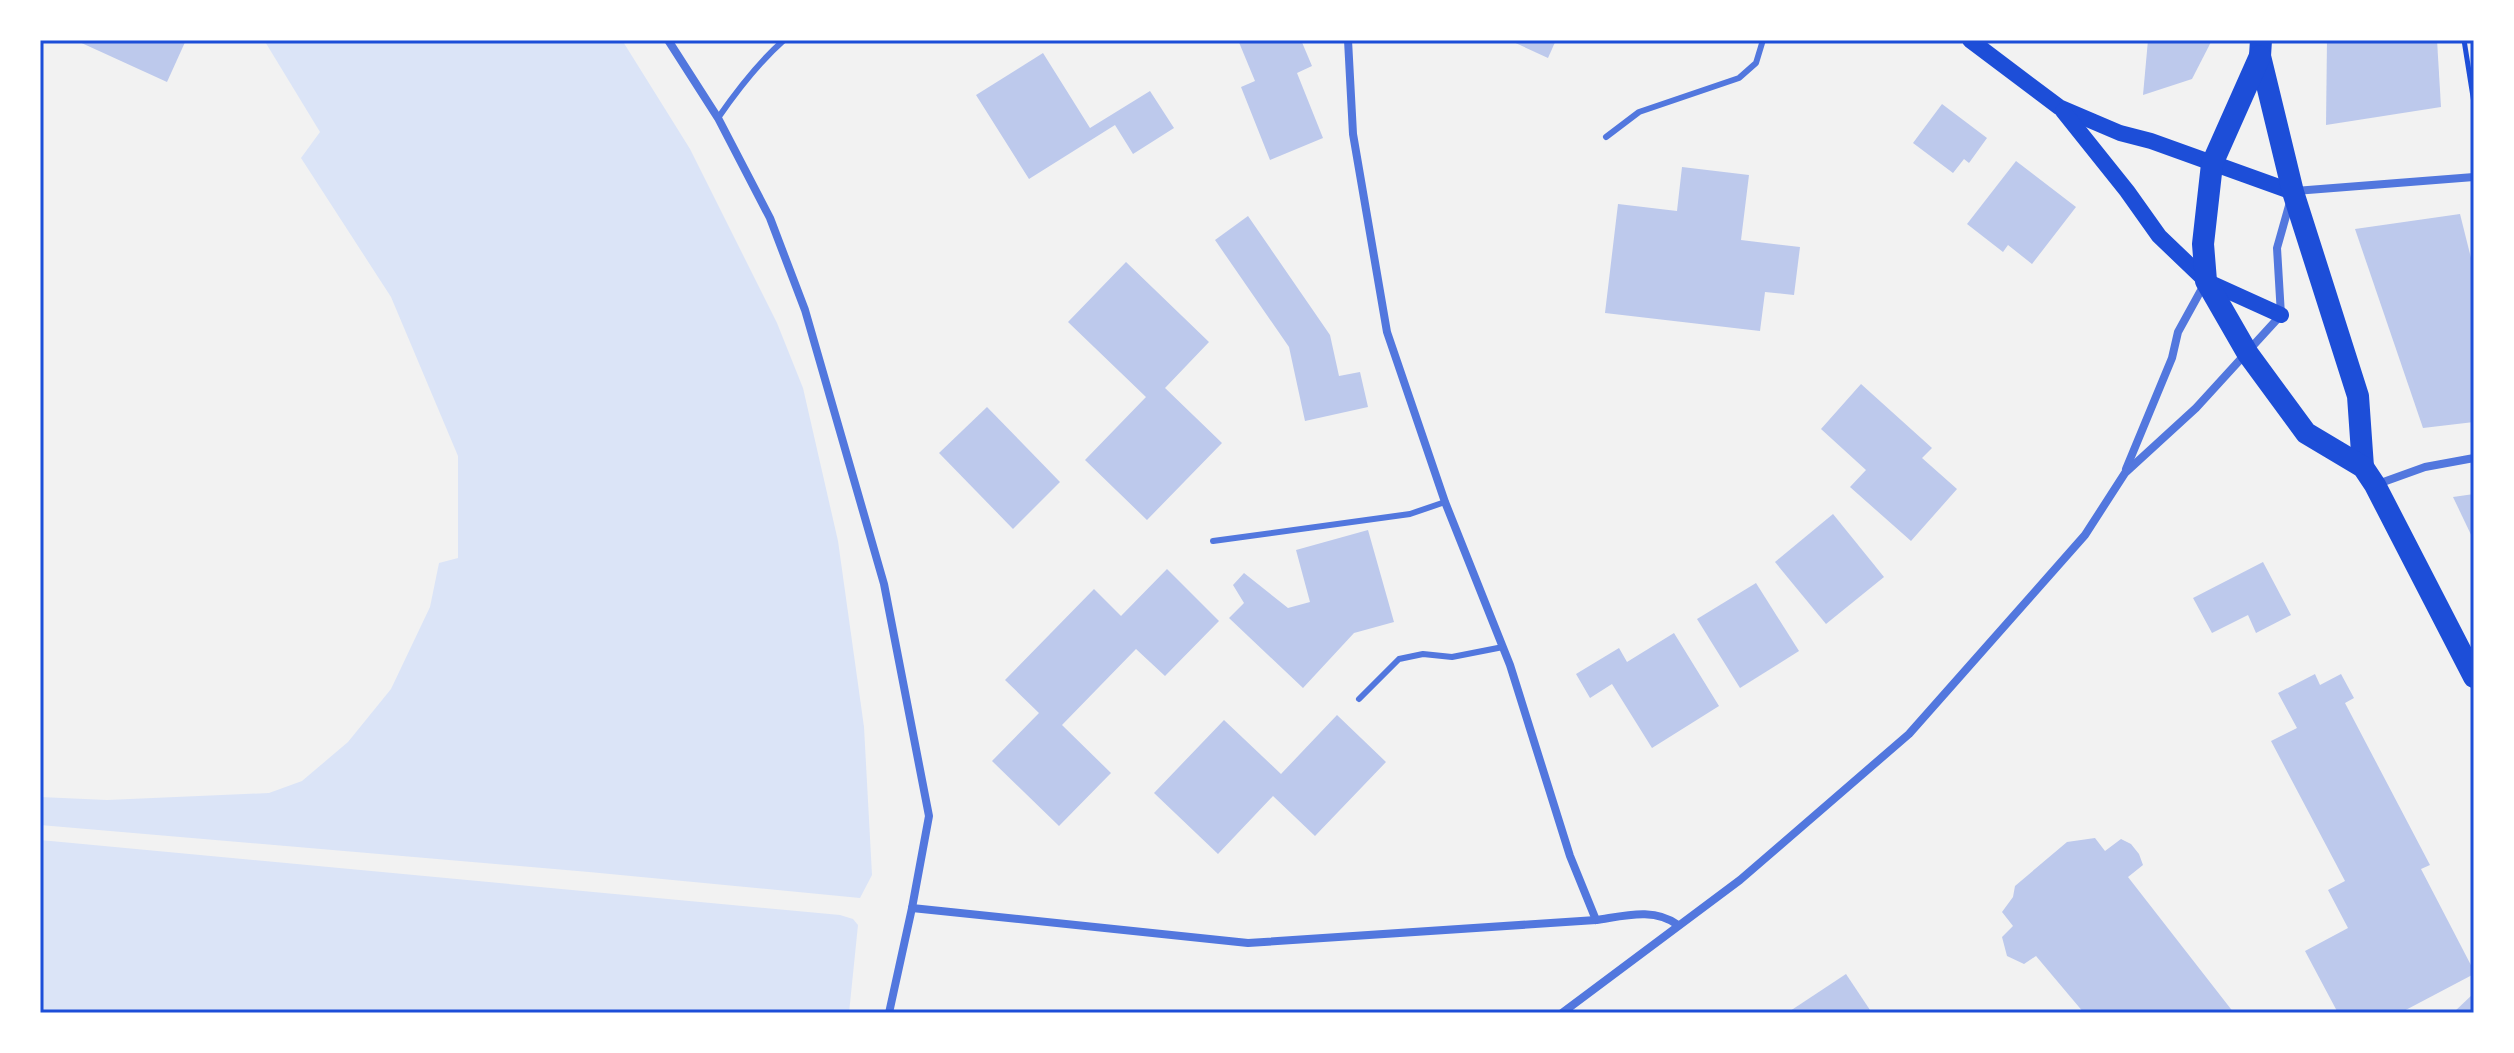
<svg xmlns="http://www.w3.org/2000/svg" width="2514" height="1053" font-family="Figtree,sans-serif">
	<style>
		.green { fill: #dbe4f7 }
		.building { fill: #bdc9ec }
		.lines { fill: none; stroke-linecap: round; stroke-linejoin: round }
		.path { stroke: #1d4ed8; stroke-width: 5 }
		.service { stroke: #5277de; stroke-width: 6 }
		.minor { stroke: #5277de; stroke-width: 8 }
		.secondary { stroke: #1d4ed8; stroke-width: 16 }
		.trunk { stroke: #1d4ed8; stroke-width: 22 }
		.neatline { fill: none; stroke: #1d4ed8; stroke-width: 3 }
	</style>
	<rect width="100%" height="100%" fill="#f2f2f2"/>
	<!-- green -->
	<g class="green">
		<polygon points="264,40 622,40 690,149 777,323 803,388 838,541 864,727 872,875 860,898 589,872 40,825 40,797 107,800 269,793 302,781 348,742 391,689 430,607 439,563 458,558 458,456 391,297 301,158 320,132"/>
		<polygon points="40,840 840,915 853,919 858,925 849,1013 40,1013"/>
	</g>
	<!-- building -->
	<g class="building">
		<polygon points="75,40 186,40 167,82"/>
		<polygon points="1238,40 1301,40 1312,66 1297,73 1323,138 1270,160 1241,87 1255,81"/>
		<polygon points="1509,40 1556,40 1548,58"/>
		<polygon points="2148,40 2212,40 2192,79 2143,95"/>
		<polygon points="2327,40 2437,40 2441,107 2326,125"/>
		<polygon points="1043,53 1090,128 1150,91 1174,128 1133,154 1115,125 1029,179 976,95"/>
		<polygon points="1942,104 1987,138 1969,163 1964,159 1953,173 1913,143"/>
		<polygon points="2016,161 2076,207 2032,264 2008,245 2003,252 1967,224"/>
		<polygon points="1682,167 1749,175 1741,240 1800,247 1794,295 1765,292 1760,331 1605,313 1618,204 1677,211"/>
		<polygon points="2460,214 2474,270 2474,422 2423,428 2355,229"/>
		<polygon points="1248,216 1330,335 1339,376 1360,372 1368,407 1305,421 1289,347 1215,240"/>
		<polygon points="1126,262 1209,342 1165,388 1222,443 1147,520 1085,460 1146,397 1068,322"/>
		<polygon points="1861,384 1932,448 1922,458 1957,489 1911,541 1850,487 1866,470 1821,429"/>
		<polygon points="987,407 1060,482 1013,529 939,453"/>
		<polygon points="2474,494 2474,541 2453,497"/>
		<polygon points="1833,514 1884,577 1826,624 1775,562"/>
		<polygon points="1368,530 1394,622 1354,633 1303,688 1229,618 1244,603 1233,585 1244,573 1288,608 1310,602 1296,550"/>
		<polygon points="2263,562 2291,615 2256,633 2248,615 2212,633 2193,598"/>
		<polygon points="1167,569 1219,621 1165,676 1136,649 1062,725 1111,773 1059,826 992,761 1039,713 1005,680 1094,589 1121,616"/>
		<polygon points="1756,583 1799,651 1740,688 1697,619"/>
		<polygon points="1674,633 1719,706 1652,748 1612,684 1590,698 1576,674 1619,648 1627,662"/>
		<polygon points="2315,674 2320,685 2341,674 2354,698 2345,703 2430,865 2421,869 2474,971 2474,974 2400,1013 2338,1013 2305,951 2348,928 2328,890 2345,881 2271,741 2297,728 2278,693"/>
		<polygon points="1337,715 1386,762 1315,836 1273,796 1218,854 1154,793 1224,720 1281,774"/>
		<polygon points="2095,838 2105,851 2121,839 2131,844 2139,854 2143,865 2128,877 2234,1013 2084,1013 2036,956 2024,964 2007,956 2002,937 2013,926 2002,912 2013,897 2015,886 2067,842"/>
		<polygon points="1846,974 1872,1013 1787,1013"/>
		<polygon points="2474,993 2474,1013 2453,1013"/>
	</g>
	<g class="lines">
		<!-- path -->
		<polyline class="path" points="2464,40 2474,103"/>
		<!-- service -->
		<g class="service">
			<path d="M718,118C738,89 758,63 784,40"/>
			<polyline points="1606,137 1639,112 1739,78 1756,63 1763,40"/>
			<polyline points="1213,541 1410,514 1445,502"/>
			<polyline points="1359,699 1399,659 1423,654 1452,657 1503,647"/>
		</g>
		<!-- minor -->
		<g class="minor">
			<polyline points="668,40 718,118 770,218 805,310 884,584 929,816 912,908 889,1013"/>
			<polyline points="1348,40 1353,134 1387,332 1445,502 1510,665 1570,856 1596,920"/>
			<polyline points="2295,191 2474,177"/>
			<polyline points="2126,469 2172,358 2178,332 2205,283"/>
			<polyline points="2375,485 2425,467 2474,458"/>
			<path d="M912,908L1248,943L1596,920C1624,916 1654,907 1678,925"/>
			<polyline points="1562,1013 1740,880 1909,734 2085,535 2125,473 2196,408 2281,315 2277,248 2290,202"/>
		</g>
		<!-- secondary -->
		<g class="secondary">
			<polyline points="1970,40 2059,107 2120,133 2151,141 2293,192"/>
			<polyline points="2063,111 2127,191 2159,236 2206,281 2281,315"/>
		</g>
		<!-- trunk -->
		<g class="trunk">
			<polyline points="2261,40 2260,56 2293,192 2358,396 2363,467"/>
			<polyline points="2260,56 2212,164 2203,244 2206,281 2248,354 2306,433 2363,467 2375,485 2474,677"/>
		</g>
	</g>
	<!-- border -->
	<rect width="2514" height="1053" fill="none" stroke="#ffffff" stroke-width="84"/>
	<rect x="42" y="42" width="2430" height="969" class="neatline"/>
</svg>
